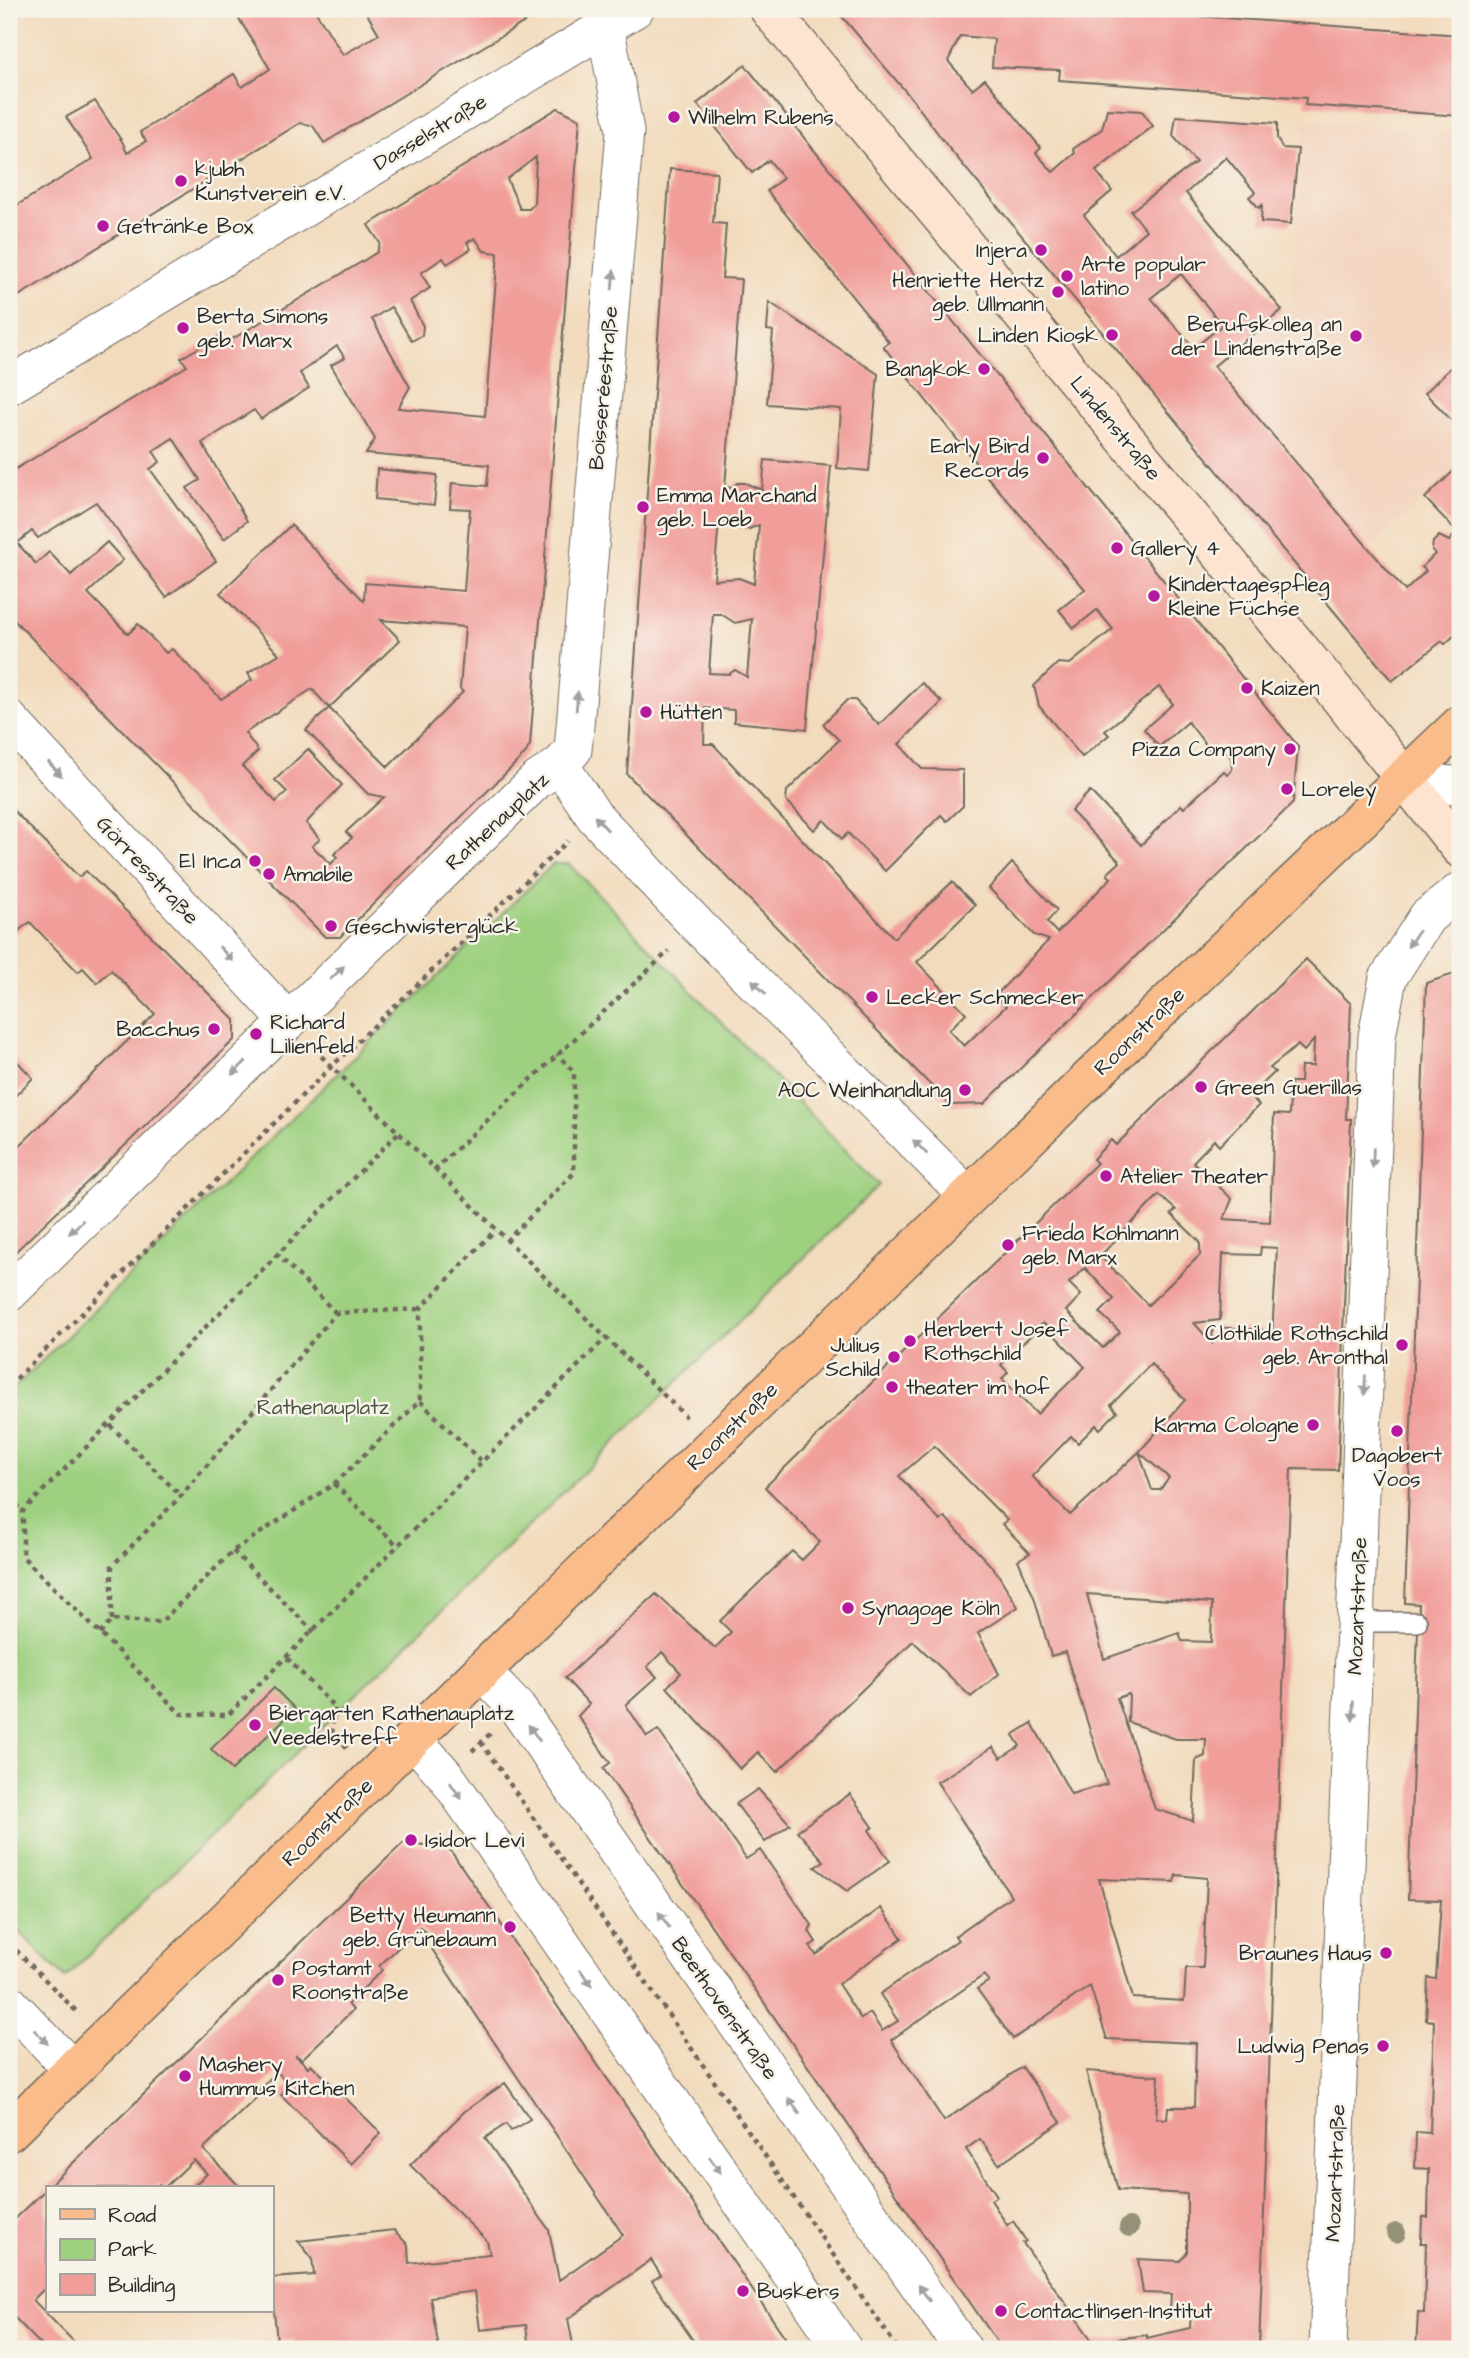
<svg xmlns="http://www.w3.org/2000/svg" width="1469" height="2358" font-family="'Architects Daughter',sans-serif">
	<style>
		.built { fill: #f3d4bf }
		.green { fill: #9ed080; stroke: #647e56; stroke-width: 2 }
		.building { fill: #f19d9a; fill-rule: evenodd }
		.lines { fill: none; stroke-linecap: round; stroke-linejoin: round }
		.service-casing { stroke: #71695e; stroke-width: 22 }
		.minor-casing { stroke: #71695e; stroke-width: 39 }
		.secondary-casing { stroke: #71695e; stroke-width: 41 }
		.primary-casing { stroke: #71695e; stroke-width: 41 }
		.path { stroke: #71695e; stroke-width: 4.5; stroke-dasharray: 5 5; stroke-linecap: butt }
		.service { stroke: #fff; stroke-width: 19 }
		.minor { stroke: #fff; stroke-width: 37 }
		.secondary { stroke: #fde4d0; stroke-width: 38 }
		.primary { stroke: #f9bc8a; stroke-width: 38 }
		.tree { fill: #949178 }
		.oneway { fill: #a0a0a0 }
		.poi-dot { fill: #b5179e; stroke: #f7f3e8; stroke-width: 2.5 }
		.labels { text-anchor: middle; stroke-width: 5; stroke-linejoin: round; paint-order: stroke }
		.poi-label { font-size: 21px; fill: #2b2b2b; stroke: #f7f3e8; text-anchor: start }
		.street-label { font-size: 21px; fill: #2b2b2b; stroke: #f7f3e8 }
		.park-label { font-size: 21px; fill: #485440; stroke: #f7f3e8 }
	</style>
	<rect width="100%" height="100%" fill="#f7f3e8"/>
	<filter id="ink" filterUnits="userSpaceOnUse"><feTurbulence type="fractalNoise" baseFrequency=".0143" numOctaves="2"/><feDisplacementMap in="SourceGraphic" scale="14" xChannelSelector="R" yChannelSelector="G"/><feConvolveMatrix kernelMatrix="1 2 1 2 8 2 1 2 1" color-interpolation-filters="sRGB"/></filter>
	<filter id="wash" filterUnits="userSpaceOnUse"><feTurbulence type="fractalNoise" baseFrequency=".00686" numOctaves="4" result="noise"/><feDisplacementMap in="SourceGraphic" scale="28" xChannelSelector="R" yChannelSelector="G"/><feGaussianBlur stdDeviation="1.57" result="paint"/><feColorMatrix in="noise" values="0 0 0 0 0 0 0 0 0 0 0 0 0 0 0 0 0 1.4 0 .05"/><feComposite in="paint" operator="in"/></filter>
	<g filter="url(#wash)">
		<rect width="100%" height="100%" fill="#f2dbbd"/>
		<!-- built -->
		<polygon class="built" points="1304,121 1460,133 1460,463 1369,550 1318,593 1163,408 1291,306"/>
		<!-- green -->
		<polygon class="green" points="553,864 569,864 879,1185 65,1978 9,1921 9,1393"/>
		<g id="blocks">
			<!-- building -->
			<g class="building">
				<polygon points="233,9 314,9 343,55 379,34 364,9 546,9 324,143 313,126 300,123 9,302 9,210 93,159 66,117 95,101 123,143 127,153 146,141 140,132 234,74 242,87 270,69"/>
				<path d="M841,9H1097L1460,35V116L1305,105L1306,98L1059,80L1060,70L992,67L994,39L960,36L948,61L972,89L985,79L1041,148L1036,153L1053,172L1075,153L1073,149L1102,129L1107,109L1142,111L1153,126L1096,171L1112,191L1084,215L1116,256L1146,230L1131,211L1196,162L1173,136L1176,116L1277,123V138L1282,148L1298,149L1291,224L1261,222L1262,205L1259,208L1249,197L1255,192L1226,157L1186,193L1282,310L1214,366L1405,591L1426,571L1422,567L1435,554L1432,550L1433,542L1439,536L1449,541L1457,532L1425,498L1460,465V630L1445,644L1442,641L1392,681L948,147L913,100L839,13ZM1181,274L1222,325L1194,348L1151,298Z"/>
				<path d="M745,65L1298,746L1293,803L984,1104L950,1105L627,774L670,169L717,172L713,223L726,224L722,278L741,279L725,487L732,488L737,483H745L762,490L765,460L831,466L807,729L734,722V710L705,708L704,744H713L894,938L952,882L975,905L917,962L966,1013L949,1030L964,1046L1006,1006L995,996L1049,940L1034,935L989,888L1012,863L1057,910L1047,922L1057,933L1111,878L1107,874L1120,862L1071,811L1090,791L1141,845L1181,805L1184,808L1224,771L1228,775L1232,770L1231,758L1220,744L1211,751L1188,722L1159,747L1144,729L1173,704L1159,687L1105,731L1109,735L1082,757L1039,706L1034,686L1058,663L1070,664L1113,629L1097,610L1074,628L1059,610L1085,589L983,472L883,346L889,342L767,191L783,178L769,160L752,173L697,104ZM719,521L730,522L732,527L749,529L759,525L754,584L739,578L714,580ZM713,614H721L735,623L752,619L747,677L735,670L729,674L709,673Z"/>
				<path d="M558,108L580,119L530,745L525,754L340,937H325L9,615V473L187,366L181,358L219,336L224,344L363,261L377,252L380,243L368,225ZM536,157L534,204L529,209H520L507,179ZM475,238L484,251L498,253L485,416L398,408L410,387L372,319L391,307L412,341L422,335L423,326L410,301L430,288L421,273L443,258L447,264L471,249L467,242ZM337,346L345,358L331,365L375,439L366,454L489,465L487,486L452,483L450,508L470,509L464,591L365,583L364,601L291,525L220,593L279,654L248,673L252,680L221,699L172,649L166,653L138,624L128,634L88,593L123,560L107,542L71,575L49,552L36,564L17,543L32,531L38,538L96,502L166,597L216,561L150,469L160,462L153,451L173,438L200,480L187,488L224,539L247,521L202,443L254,410L261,419L309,388L300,373ZM381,620L465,627L460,689L463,692L388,767L329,708L306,730L368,794L384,797L346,832L352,838L334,854L337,857L331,864L312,846L320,839L306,823L342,785L308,749L275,780L287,792L276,802L242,766L258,751L245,733L312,689L329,708L400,640Z"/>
				<polygon points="769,302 878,374 869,471 837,468 841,409 767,404 773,331 767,330"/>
				<polygon points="1460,358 1460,429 1425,393"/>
				<polygon points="377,469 437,475 434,505 375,499"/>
				<polygon points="922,683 942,702 899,744 922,769 963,770 963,806 947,821 941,815 885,871 848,833 842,839 824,820 814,830 786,800 787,791 839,740 823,724 847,700 855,700 879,725"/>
				<polygon points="9,806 79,877 86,871 235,1020 235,1039 9,1258 9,1156 155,1014 111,970 97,983 83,968 78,972 30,922 9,938"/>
				<path d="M1306,959L1351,1004L1346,1119H1351L1347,1224L1338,1470L1291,1469L1259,2349H1002L603,1768L610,1763L578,1716L589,1704L565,1678L656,1594L715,1648L731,1632L720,1621L792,1551L802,1560L820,1542L765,1487L1097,1163L1093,1159L1111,1140L1116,1145ZM1314,1040L1313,1066H1301L1300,1082H1291L1289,1115L1274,1114L1270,1222L1224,1219L1232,1199L1193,1162L1214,1140L1219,1146L1259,1105L1250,1096L1275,1072L1270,1068L1298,1045L1304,1051ZM1159,1195L1176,1210L1171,1214L1200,1242V1255L1148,1305L1100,1256ZM1261,1247L1277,1248L1272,1336L1261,1335L1262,1330L1213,1327L1212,1343L1194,1323L1220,1320L1223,1254L1260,1255ZM1085,1268L1114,1299L1100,1313L1120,1332L1103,1348L1066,1311L1081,1295L1069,1283ZM1043,1323L1085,1367L1037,1414L1002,1379L1008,1372L1001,1365ZM1151,1364L1185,1400L1139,1452L1169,1478L1160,1490H1152L1139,1452L1070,1515L1032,1476L1071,1436L1078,1443L1096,1425L1100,1429L1117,1412L1111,1405ZM934,1446L1007,1520L1002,1524L1030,1553L1018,1560L1034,1597L1051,1656L1065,1652L1107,1784L1071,1794L1032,1723L1013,1735L1020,1746L1001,1758L993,1747L937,1782L1011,1896L955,1936L958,1940L880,1994L898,2021L882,2031L870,2013L861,2019L838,1984L902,1938L881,1908L816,1955L810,1946L816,1942L809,1931L812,1925L760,1850L746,1859L658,1730L647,1737L626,1705L657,1677L647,1667L662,1652L681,1673L667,1687L740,1769L758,1752L777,1772L913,1641L971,1697L999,1674L978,1633L1018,1607L996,1571L945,1517L940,1521L899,1476ZM1087,1594L1212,1603L1211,1642L1182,1641L1179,1633L1104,1659ZM1129,1694L1128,1722L1176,1739H1206L1205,1756L1196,1760L1193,1821L1155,1809L1117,1698ZM1176,1875L1207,1878L1203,1968H1186L1184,2001L1133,1998L1099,1879L1174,1882ZM984,1975L989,1981L977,1989L1013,2039L1090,1986L1107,2039L1196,2043L1194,2107H1168L1167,2119L1156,2118L1159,2076L1086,2071L1118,2190L1187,2194V2252L1180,2261L1138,2259L1143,2293L1171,2294L1170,2309L1191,2311L1190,2328L1147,2338V2335L1093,2342L1023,2243L1026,2241L1013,2221L1007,2225L991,2200L997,2196L966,2149L980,2139L999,2164L1061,2122L1022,2067L944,2121L891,2040Z"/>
				<polygon points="1460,972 1460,2349 1416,2349 1418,2312 1424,2313 1426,2243 1421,2243 1422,2217 1428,2217 1429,2169 1415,2168 1416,2132 1430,2133 1434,2021 1426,2020 1427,2000 1428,1978 1436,1979 1441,1900 1408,1899 1419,1604 1405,1603 1410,1454 1426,983"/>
				<polygon points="9,1053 33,1078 9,1102"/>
				<polygon points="274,1688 295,1709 232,1770 211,1749"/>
				<polygon points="758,1789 790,1824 765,1842 736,1804"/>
				<polygon points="850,1794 873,1827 869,1830 890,1861 847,1891 815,1867 824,1861 797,1831"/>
				<polygon points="403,1843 448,1847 793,2349 699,2349 652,2281 661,2275 651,2260 568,2319 574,2349 529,2349 526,2325 480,2330 475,2291 430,2297 439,2349 404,2349 403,2345 360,2349 296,2349 295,2340 277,2342 271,2278 314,2275 312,2258 298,2241 394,2230 408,2245 409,2263 490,2254 487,2241 410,2165 465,2111 505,2083 530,2119 511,2131 506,2124 485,2138 549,2230 559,2280 623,2235 432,1949 437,1945 420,1927 379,1966 382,1970 348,2004 353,2010 302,2059 295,2055 308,2067 311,2064 381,2133 351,2164 281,2095 290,2085 277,2072 254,2094 257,2097 203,2149 241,2188 191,2188 207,2174 194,2160 164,2188 159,2185 156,2188 47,2188 47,2286 33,2300 81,2349 45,2349 13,2316 9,2321 9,2225"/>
			</g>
		</g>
	</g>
	<g filter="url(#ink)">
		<use href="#blocks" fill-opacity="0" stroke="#71695e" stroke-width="2"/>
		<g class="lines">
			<!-- service casing -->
			<g class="service-casing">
				<polyline id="service" points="1356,1622 1417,1622"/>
			</g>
			<!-- minor casing -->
			<g class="minor-casing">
				<g id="minor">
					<polyline points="9,386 635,9"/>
					<polyline points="9,719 287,1020"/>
					<polyline points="560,765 594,816 697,925 968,1196"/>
					<polyline points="1407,779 1460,786"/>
					<polyline points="9,1293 537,780 560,765 573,750 625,131 602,9"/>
					<polyline points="481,1671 517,1708 963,2349"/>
					<polyline points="413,1739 446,1776 843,2349"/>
					<polyline points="9,2003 73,2070"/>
					<polyline points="1328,2349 1377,1036 1388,978 1427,917 1460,891"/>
				</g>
			</g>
			<!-- secondary casing -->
			<g class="secondary-casing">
				<polyline id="secondary" points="769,9 1337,694 1460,848"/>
			</g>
			<!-- primary casing -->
			<g class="primary-casing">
				<polyline id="primary" points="9,2132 1130,1039 1460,725"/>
			</g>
			<!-- path -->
			<g class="path">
				<polyline points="314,1049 686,1417"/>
				<polyline points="398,1133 23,1511 23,1557 181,1714 228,1715 607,1337"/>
				<polyline points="434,1170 669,951"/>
				<polyline points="506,1241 574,1173 574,1072 557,1054"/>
				<polyline points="276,1253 336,1313"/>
				<polyline points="9,1386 331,1067 568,841"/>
				<polyline points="420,1401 483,1463"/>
				<polyline points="110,1425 181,1496"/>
				<polyline points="334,1484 399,1547"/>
				<polyline points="9,1497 23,1511"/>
				<polyline points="233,1551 314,1632"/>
				<polyline points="112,1620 112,1566 181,1496 336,1313 420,1309"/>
				<polyline points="100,1634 112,1620 161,1622 233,1551 334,1484 420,1401 420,1309 495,1230"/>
				<polyline points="287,1658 335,1708 332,1731 349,1750"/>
				<polyline points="481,1742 898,2349"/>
				<polyline points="472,1751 491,1733"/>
				<polyline points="9,1943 77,2012"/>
			</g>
			<!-- service -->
			<use href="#service" class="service"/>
			<!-- minor -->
			<use href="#minor" class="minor"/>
			<!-- secondary -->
			<use href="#secondary" class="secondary"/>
			<!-- primary -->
			<use href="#primary" class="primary"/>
		</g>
		<!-- trees -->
		<g class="tree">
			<circle cx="1129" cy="2227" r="10"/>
			<circle cx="1396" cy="2233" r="10"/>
		</g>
		<!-- one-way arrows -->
		<defs><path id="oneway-solid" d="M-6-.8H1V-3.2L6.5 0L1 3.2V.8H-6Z" transform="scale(1.75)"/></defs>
		<g class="oneway">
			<use href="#oneway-solid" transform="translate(613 280) rotate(-85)"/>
			<use href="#oneway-solid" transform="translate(577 701) rotate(-85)"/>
			<use href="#oneway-solid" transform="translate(55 769) rotate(47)"/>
			<use href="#oneway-solid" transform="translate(601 823) rotate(-133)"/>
			<use href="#oneway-solid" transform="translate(1413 939) rotate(123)"/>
			<use href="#oneway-solid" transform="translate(226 954) rotate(47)"/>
			<use href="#oneway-solid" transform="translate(337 973) rotate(-44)"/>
			<use href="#oneway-solid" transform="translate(759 987) rotate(-135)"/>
			<use href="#oneway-solid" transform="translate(239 1068) rotate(136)"/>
			<use href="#oneway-solid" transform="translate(920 1147) rotate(-135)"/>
			<use href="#oneway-solid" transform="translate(1373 1158) rotate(92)"/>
			<use href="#oneway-solid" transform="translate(76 1227) rotate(136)"/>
			<use href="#oneway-solid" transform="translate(1365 1385) rotate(92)"/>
			<use href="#oneway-solid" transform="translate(1353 1711) rotate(92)"/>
			<use href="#oneway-solid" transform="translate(534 1733) rotate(-125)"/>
			<use href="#oneway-solid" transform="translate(456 1791) rotate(55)"/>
			<use href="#oneway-solid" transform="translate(664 1920) rotate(-125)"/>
			<use href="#oneway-solid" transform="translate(586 1978) rotate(55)"/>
			<use href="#oneway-solid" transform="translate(41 2037) rotate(46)"/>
			<use href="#oneway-solid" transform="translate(794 2106) rotate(-125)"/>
			<use href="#oneway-solid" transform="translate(715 2165) rotate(55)"/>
			<use href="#oneway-solid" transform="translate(924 2293) rotate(-125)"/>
		</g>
	</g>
	<!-- markers -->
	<g class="poi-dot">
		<circle cx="674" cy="117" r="7"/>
		<circle cx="181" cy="181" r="7"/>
		<circle cx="103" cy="226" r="7"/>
		<circle cx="1041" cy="250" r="7"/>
		<circle cx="1067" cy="276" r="7"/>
		<circle cx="1058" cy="292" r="7"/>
		<circle cx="183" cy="328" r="7"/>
		<circle cx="1112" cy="335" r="7"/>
		<circle cx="1356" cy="336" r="7"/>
		<circle cx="984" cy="369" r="7"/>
		<circle cx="1043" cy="458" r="7"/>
		<circle cx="643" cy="507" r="7"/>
		<circle cx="1117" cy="548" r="7"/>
		<circle cx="1154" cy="596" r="7"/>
		<circle cx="1247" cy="688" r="7"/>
		<circle cx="646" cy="712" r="7"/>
		<circle cx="1290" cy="749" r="7"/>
		<circle cx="1287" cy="789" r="7"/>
		<circle cx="255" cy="861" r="7"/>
		<circle cx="269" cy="874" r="7"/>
		<circle cx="331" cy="926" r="7"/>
		<circle cx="872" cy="997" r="7"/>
		<circle cx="214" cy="1029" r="7"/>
		<circle cx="256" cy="1034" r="7"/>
		<circle cx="1201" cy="1087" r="7"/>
		<circle cx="965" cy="1090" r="7"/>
		<circle cx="1106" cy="1176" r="7"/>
		<circle cx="1008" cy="1245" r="7"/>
		<circle cx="910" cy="1341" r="7"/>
		<circle cx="1402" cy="1345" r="7"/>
		<circle cx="894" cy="1357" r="7"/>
		<circle cx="892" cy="1387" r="7"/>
		<circle cx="1313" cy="1425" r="7"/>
		<circle cx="1397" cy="1431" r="7"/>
		<circle cx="848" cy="1608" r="7"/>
		<circle cx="255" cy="1725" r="7"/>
		<circle cx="411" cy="1840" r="7"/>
		<circle cx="510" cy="1927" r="7"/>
		<circle cx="1386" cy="1953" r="7"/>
		<circle cx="278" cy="1980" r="7"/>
		<circle cx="1383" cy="2046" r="7"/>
		<circle cx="185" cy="2076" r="7"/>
		<circle cx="743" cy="2291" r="7"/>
		<circle cx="1001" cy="2311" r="7"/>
	</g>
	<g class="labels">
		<!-- poi labels -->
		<g class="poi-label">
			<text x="688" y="124">Wilhelm Rubens</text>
			<text x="195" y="176">kjubh<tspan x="195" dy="24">Kunstverein e.V.</tspan></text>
			<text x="117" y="233">Getränke Box</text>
			<text x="1027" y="257" text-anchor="end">Injera</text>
			<text x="1081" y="271">Arte popular<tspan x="1081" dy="24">latino</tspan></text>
			<text x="1044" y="287" text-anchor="end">Henriette Hertz<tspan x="1044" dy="24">geb. Ullmann</tspan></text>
			<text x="197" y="323">Berta Simons<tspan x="197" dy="24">geb. Marx</tspan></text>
			<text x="1342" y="331" text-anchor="end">Berufskolleg an<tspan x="1342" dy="24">der Lindenstraße</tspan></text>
			<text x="1098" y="342" text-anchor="end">Linden Kiosk</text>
			<text x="970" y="376" text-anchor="end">Bangkok</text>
			<text x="1029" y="453" text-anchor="end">Early Bird<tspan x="1029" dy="24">Records</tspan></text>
			<text x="657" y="502">Emma Marchand<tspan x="657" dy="24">geb. Loeb</tspan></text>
			<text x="1131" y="555">Gallery 4</text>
			<text x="1168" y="591">Kindertagespfleg<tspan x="1168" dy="24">Kleine Füchse</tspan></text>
			<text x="1261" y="695">Kaizen</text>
			<text x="660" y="719">Hütten</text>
			<text x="1276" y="756" text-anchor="end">Pizza Company</text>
			<text x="1301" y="796">Loreley</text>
			<text x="241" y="868" text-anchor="end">El Inca</text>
			<text x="283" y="881">Amabile</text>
			<text x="345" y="933">Geschwisterglück</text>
			<text x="886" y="1004">Lecker Schmecker</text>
			<text x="270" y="1029">Richard<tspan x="270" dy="24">Lilienfeld</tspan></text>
			<text x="200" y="1036" text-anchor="end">Bacchus</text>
			<text x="1215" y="1094">Green Guerillas</text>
			<text x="951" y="1097" text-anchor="end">AOC Weinhandlung</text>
			<text x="1120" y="1183">Atelier Theater</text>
			<text x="1022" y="1240">Frieda Kohlmann<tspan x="1022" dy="24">geb. Marx</tspan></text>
			<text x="924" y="1336">Herbert Josef<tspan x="924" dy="24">Rothschild</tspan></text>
			<text x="1388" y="1340" text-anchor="end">Clothilde Rothschild<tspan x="1388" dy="24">geb. Aronthal</tspan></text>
			<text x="880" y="1352" text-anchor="end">Julius<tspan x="880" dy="24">Schild</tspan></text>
			<text x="906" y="1394">theater im hof</text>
			<text x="1299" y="1432" text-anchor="end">Karma Cologne</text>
			<text x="1397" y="1462" text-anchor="middle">Dagobert<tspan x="1397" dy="24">Voos</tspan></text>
			<text x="862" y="1615">Synagoge Köln</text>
			<text x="269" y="1720">Biergarten Rathenauplatz<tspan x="269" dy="24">Veedelstreff</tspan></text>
			<text x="425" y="1847">Isidor Levi</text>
			<text x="496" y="1922" text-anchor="end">Betty Heumann<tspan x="496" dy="24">geb. Grünebaum</tspan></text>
			<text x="1372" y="1960" text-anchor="end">Braunes Haus</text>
			<text x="292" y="1975">Postamt<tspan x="292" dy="24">Roonstraße</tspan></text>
			<text x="1369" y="2053" text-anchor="end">Ludwig Penas</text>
			<text x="199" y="2071">Mashery<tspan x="199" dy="24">Hummus Kitchen</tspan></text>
			<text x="757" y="2298">Buskers</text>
			<text x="1015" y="2318">Contactlinsen-Institut</text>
		</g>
		<!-- street labels -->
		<g class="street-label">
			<text transform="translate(430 132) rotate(-31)" y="7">Dasselstraße</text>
			<text transform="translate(603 388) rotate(-85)" y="7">Boisseréestraße</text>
			<text transform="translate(1116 428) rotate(50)" y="7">Lindenstraße</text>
			<text transform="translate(497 821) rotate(-43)" y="7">Rathenauplatz</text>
			<text transform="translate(148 870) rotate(47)" y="7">Görresstraße</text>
			<text transform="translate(1139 1031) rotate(-44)" y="7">Roonstraße</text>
			<text transform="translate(732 1426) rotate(-44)" y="7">Roonstraße</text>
			<text transform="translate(1357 1606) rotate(-88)" y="7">Mozartstraße</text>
			<text transform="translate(327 1822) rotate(-44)" y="7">Roonstraße</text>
			<text transform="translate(725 2008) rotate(55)" y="7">Beethovenstraße</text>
			<text transform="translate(1335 2173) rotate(-88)" y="7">Mozartstraße</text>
		</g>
		<!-- park labels -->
		<g class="park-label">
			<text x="323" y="1414">Rathenauplatz</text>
		</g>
	</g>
	<!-- margin -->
	<rect width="1469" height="2358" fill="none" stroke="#f7f3e8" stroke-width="35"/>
	<!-- legend -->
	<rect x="46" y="2186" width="228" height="126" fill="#f7f3e8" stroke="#a5a39c" stroke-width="2"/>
	<rect x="60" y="2209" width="35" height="10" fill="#f9bc8a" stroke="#a5a39c" stroke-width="2"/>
	<text x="108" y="2222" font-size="21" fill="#2b2b2b">Road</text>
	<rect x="60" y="2239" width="35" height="21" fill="#9ed080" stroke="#a5a39c" stroke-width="2"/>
	<text x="108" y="2256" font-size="21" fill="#2b2b2b">Park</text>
	<rect x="60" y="2274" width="35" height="21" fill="#f19d9a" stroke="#a5a39c" stroke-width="2"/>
	<text x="108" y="2292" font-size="21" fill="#2b2b2b">Building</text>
</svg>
